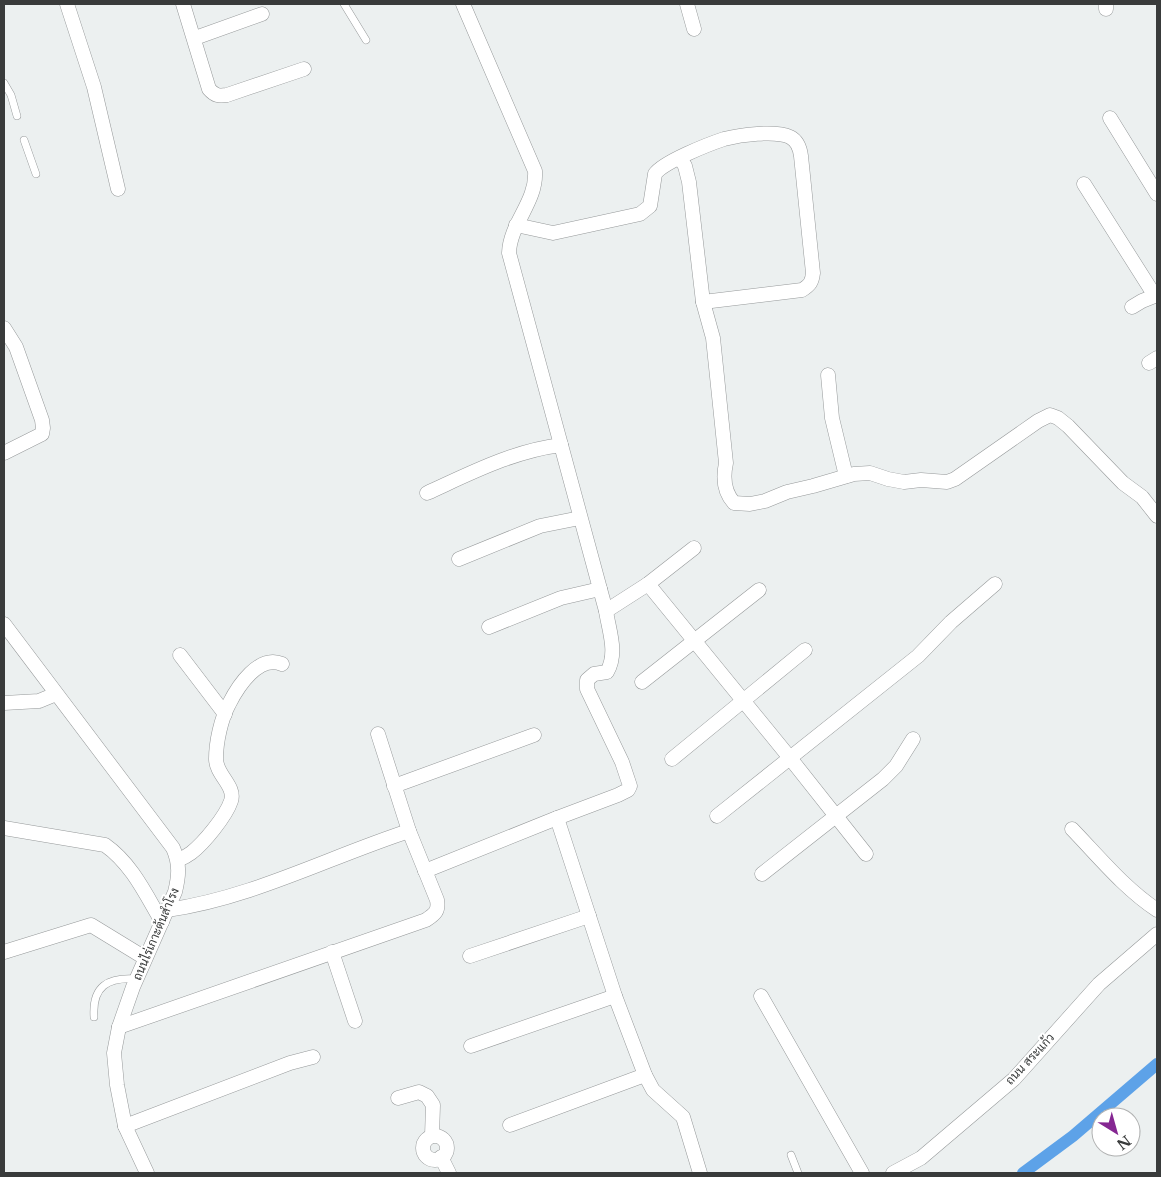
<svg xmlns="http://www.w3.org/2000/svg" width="1161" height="1177" font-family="'Libre Baskerville',Sarabun,serif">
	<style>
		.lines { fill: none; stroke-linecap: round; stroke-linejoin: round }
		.canal { stroke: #5da2e8; stroke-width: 12 }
		.lane-casing { stroke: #96999a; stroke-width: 8 }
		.street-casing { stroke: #96999a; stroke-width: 15 }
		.lane { stroke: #fff; stroke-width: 7 }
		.street { stroke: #fff; stroke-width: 14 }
		.labels { text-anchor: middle; stroke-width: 4; stroke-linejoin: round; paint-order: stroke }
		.street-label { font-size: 12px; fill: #393b3b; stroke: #fff }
	</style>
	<rect width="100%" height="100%" fill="#ecf0f0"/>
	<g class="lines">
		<!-- canal -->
		<polyline class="canal" points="1023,1173 1073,1136 1157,1064"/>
		<!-- lane casing -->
		<g class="lane-casing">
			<g id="lane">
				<polyline points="344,4 366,40"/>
				<polyline points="4,83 11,95 17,116"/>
				<polyline points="24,140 36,174"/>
				<path d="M94,1017C92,986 108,977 136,979"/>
				<polyline points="791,1155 798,1173"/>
			</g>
		</g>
		<!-- street casing -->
		<g class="street-casing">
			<g id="street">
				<polyline points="67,4 94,87 118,189"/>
				<path d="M183,4L209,89C215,96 219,96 227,95L304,69"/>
				<path d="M463,4L535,171C537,202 510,223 509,253L606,611C609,631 618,653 607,672L594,674L587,680V689L622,762L630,786L628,790L618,795L557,818L615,996L645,1075L653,1090L683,1117L700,1173"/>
				<polyline points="687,4 694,29"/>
				<polyline points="1106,9 1106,4"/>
				<polyline points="195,38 262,14"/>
				<polyline points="1110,118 1157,194"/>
				<path d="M680,158L685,166L689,182L703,302L713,338L726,463C723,477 724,492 734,503L750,504L765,501L787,492L813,486L854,474L870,473L888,479L904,482L921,480L947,482L955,479L1038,421L1050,415L1058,418L1068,426L1123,483L1142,497L1157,516"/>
				<polyline points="1084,184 1155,296"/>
				<path d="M516,225L553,233L640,214L650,206L655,174C663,162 709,144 724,139C740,135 775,130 790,137C798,141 800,148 801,156L813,273C812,282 810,285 802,290L703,302"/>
				<polyline points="1132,307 1142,301 1157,295"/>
				<polyline points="4,328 16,347 42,420 43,428 42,434 4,453"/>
				<polyline points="1149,363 1157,358"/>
				<polyline points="828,375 832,418 846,476"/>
				<path d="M427,493C471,473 513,451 561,445"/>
				<polyline points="459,559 540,526 580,518"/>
				<polyline points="648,584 790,758 866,854"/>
				<polyline points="606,611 648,584 694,548"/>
				<path d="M4,624L173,848C180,864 179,876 175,892L133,987L119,1027L114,1053L117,1085L125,1126L147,1173"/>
				<polyline points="489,627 561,598 600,589"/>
				<polyline points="180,655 225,714"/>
				<polyline points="642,682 759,590"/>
				<polyline points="4,703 39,701 56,694"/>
				<polyline points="672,759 805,650"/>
				<polyline points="394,786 534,735"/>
				<polyline points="717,816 918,656 951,622 995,584"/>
				<path d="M4,828L105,845C132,864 146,895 162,922"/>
				<path d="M1072,829C1099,857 1124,888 1157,910"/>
				<path d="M178,860C183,858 187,856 191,853C204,843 226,816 231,801C236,786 216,775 216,759C216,742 221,719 229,704C238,686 259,654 282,664"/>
				<polyline points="425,871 557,818"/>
				<polyline points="762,874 883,779 896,766 913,739"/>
				<path d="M167,910C252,898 329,857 409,831"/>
				<polyline points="4,952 91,925 145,958"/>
				<polyline points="332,952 355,1021"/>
				<polyline points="470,956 589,916"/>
				<polyline points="761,996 862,1173"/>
				<path d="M119,1027L426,920C435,914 439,911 437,900L409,831L378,734"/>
				<polyline points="471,1046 615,996"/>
				<polyline points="398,1098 419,1092 427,1096 433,1105 432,1136"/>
				<polyline points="510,1125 645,1075"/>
				<polyline points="125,1126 290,1063 313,1057"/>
				<circle cx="435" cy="1148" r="12"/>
				<polyline points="441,1157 449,1173"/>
				<polyline points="893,1173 921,1158 1014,1079 1099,984 1157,934"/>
			</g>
		</g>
		<!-- lane -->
		<use href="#lane" class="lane"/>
		<!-- street -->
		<use href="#street" class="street"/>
	</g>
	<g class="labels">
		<!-- street labels -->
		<g class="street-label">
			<text transform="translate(156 934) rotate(-67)" y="4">ถนนไร่เกาะต้นสำโรง</text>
			<text transform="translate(1030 1059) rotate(-47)" y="4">ถนน สระแก้ว</text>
		</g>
	</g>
	<!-- border -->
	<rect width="1161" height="1177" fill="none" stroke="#393b3b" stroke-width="10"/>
	<!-- north arrow -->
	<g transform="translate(1116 1132) rotate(143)"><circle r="24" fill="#ffffff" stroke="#b0b1b1"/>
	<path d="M0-4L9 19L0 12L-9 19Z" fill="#852792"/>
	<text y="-8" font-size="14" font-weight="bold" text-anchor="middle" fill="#393b3b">N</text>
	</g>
</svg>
